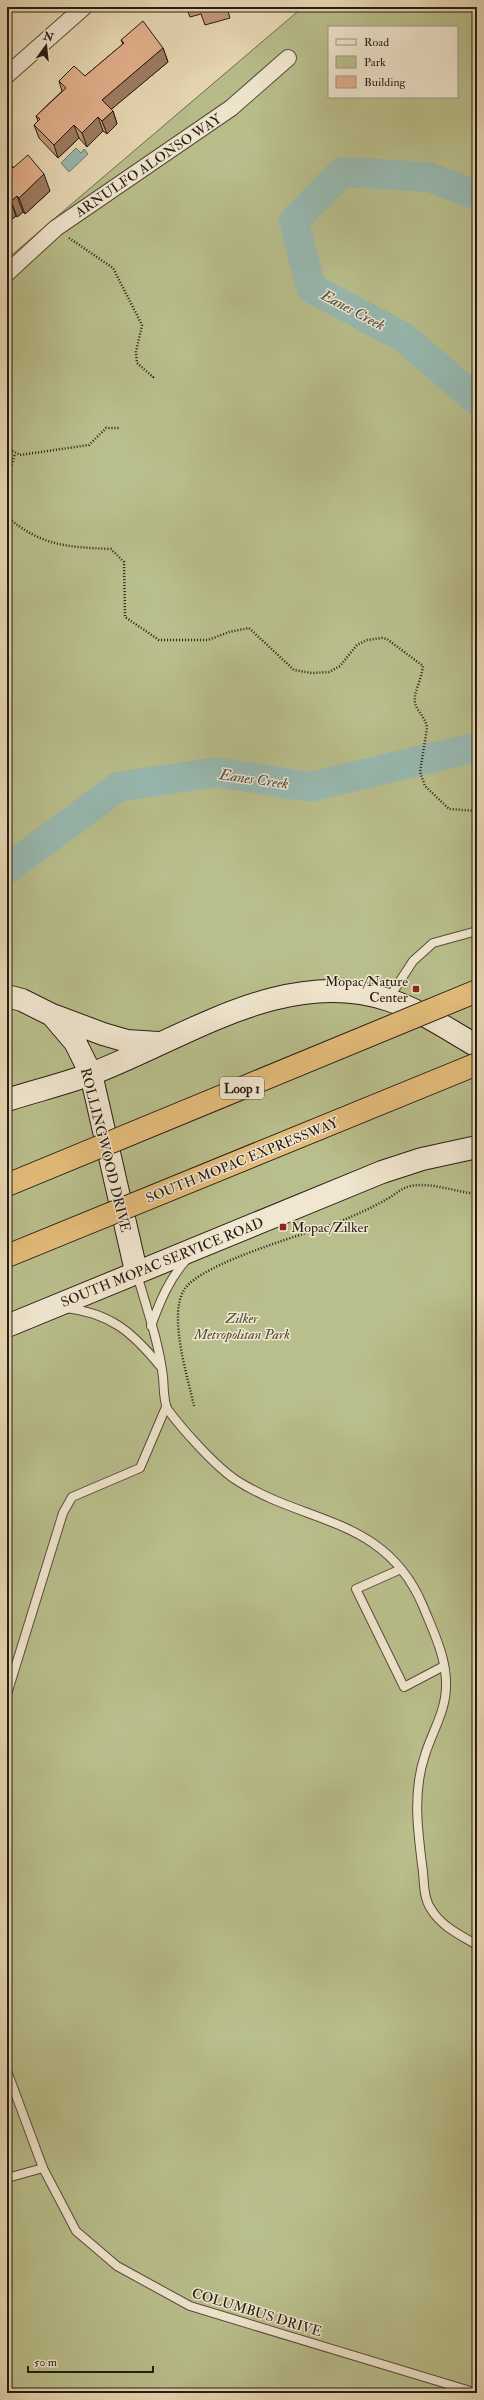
<svg xmlns="http://www.w3.org/2000/svg" width="484" height="2400" font-family="'IM FELL Double Pica',serif">
	<style>
		.green { fill: #b9bf8c; stroke: #706e50; fill-rule: evenodd }
		.water { fill: #98bab2; stroke: #6a7b73 }
		.lines { fill: none; stroke-linecap: round; stroke-linejoin: round }
		.river { stroke: #98bab2; stroke-width: 30 }
		.lane-casing { stroke: #574c3c; stroke-width: 10 }
		.street-casing { stroke: #574c3c; stroke-width: 18 }
		.secondary-casing { stroke: #261c14; stroke-width: 24 }
		.path { stroke: #261c14; stroke-width: 2.5; stroke-dasharray: 1 2; stroke-linecap: butt }
		.lane { stroke: #f1e7d0; stroke-width: 8 }
		.street { stroke: #f1e7d0; stroke-width: 16 }
		.secondary { stroke: #f1e7d0; stroke-width: 22 }
		.highway-bridge-casing { stroke: #261c14; stroke-width: 24; stroke-linecap: butt }
		.highway-bridge { stroke: #e4bd7b; stroke-width: 22 }
		.wall { fill: #c3997a; stroke: #261c14 }
		.shaded-wall { fill: #9f7d63; stroke: #261c14 }
		.building { fill: #e3b28e; stroke: #261c14 }
		.poi-dot { fill: #8f2418; stroke: #f1e7d0; stroke-width: 1.5 }
		.labels { text-anchor: middle; stroke-width: 3; stroke-linejoin: round; paint-order: stroke }
		.shield { fill: #f1e7d0; stroke: #63594c; stroke-width: 1 }
		.shield-label { font-size: 13px; font-weight: bold; fill: #261c14 }
		.street-label { font-size: 14px; fill: #261c14; stroke: #f1e7d0 }
		.poi-label { font-size: 14px; fill: #261c14; stroke: #f1e7d0; text-anchor: end }
		.park-label { font-size: 14px; font-style: italic; fill: #524d38; stroke: #f1e7d0 }
		.water-label { font-size: 15px; font-style: italic; fill: #484b43; stroke: #f1e7d0 }
	</style>
	<rect width="100%" height="100%" fill="#e9dab6"/>
	<filter id="stains"><feTurbulence type="fractalNoise" baseFrequency=".005" numOctaves="4"/><feColorMatrix values="0 0 0 0 .2 0 0 0 0 .09 0 0 0 0 .02 0 0 0 .5 -.17"/></filter>
	<radialGradient id="worn" r=".72"><stop offset=".6" stop-color="#630" stop-opacity="0"/><stop offset="1" stop-color="#630" stop-opacity=".3"/></radialGradient>
	<!-- green -->
	<path class="green" d="M303,7H477V2393H7V259ZM329,27H457V97H329Z"/>
	<!-- water -->
	<polygon class="water" points="76,148 81,153 84,149 88,154 69,172 61,163"/>
	<g class="lines">
		<!-- river -->
		<g class="river">
			<polyline points="477,195 428,177 342,172 294,221 311,288 403,337 477,400"/>
			<polyline points="7,869 118,787 216,772 310,787 477,747"/>
		</g>
		<!-- lane casing -->
		<g class="lane-casing">
			<g id="lane">
				<polyline points="389,998 413,961 433,943 477,931"/>
				<path d="M137,1274C146,1307 159,1342 163,1377C164,1386 163,1402 168,1410C183,1430 215,1466 236,1480C306,1525 385,1516 423,1606C433,1631 447,1658 446,1686C446,1711 432,1732 425,1755C412,1793 418,1833 423,1872C424,1884 424,1899 431,1909C441,1926 460,1935 477,1945"/>
				<path d="M66,1308C111,1313 133,1333 160,1366"/>
				<path d="M151,1326C160,1301 169,1279 187,1259"/>
				<polyline points="401,1569 356,1589 404,1687 444,1666"/>
				<polyline points="7,1694 63,1513 72,1497 140,1468 166,1407"/>
				<polyline points="7,2071 43,2168 76,2231 117,2266 190,2306 477,2393"/>
				<polyline points="7,2178 43,2168"/>
			</g>
		</g>
		<!-- street casing -->
		<g class="street-casing">
			<g id="street">
				<polyline points="7,75 84,7"/>
				<polyline points="7,273 56,228 231,108 288,58"/>
			</g>
		</g>
		<!-- secondary casing -->
		<g class="secondary-casing">
			<g id="secondary">
				<polyline points="7,996 22,1000 52,1015 75,1042 91,1074 136,1271"/>
				<polyline points="55,1016 103,1034 127,1041 158,1043"/>
				<path d="M7,1100C35,1091 64,1084 91,1074C184,1039 285,965 389,1000C420,1010 449,1030 477,1046"/>
				<polyline points="7,1326 382,1172 422,1159 477,1147"/>
			</g>
		</g>
		<!-- path -->
		<g class="path">
			<polyline points="69,238 113,268 142,325 136,352 137,363 153,377 152,379"/>
			<polyline points="7,448 20,455 89,445 106,428 119,428"/>
			<polyline points="7,479 15,454"/>
			<path d="M7,517C42,546 66,547 111,549L124,562L125,617L159,640H208L229,632L249,628L294,670L312,673L329,672L340,666L357,645L367,640L382,638L387,639L423,666C422,678 413,694 415,703C417,712 426,717 427,728L420,772L425,786L449,809L477,811"/>
			<path d="M194,1406C188,1378 168,1316 184,1290C201,1262 311,1233 346,1219C360,1213 375,1206 387,1199C396,1194 401,1188 411,1186C432,1182 456,1192 477,1194"/>
		</g>
		<!-- lane -->
		<use href="#lane" class="lane"/>
		<!-- street -->
		<use href="#street" class="street"/>
		<!-- secondary -->
		<use href="#secondary" class="secondary"/>
		<!-- highway-bridge casing -->
		<g class="highway-bridge-casing">
			<g id="highway-bridge">
				<polyline points="7,1185 477,991"/>
				<polyline points="7,1256 477,1064"/>
			</g>
		</g>
		<!-- highway-bridge -->
		<use href="#highway-bridge" class="highway-bridge"/>
	</g>
	<!-- wall -->
	<g class="wall">
		<polygon points="186,7 231,7 227,8 230,18 205,25 201,14 190,17"/>
		<polygon points="121,40 163,48 168,62 111,109 113,111 117,124 107,134 103,131 87,147 79,138 58,158 39,138 34,125 38,121 36,116 62,91 59,81 85,76 123,44"/>
		<polygon points="7,162 10,165 50,191 25,214 23,212 17,217 16,216 7,223"/>
	</g>
	<!-- shaded-wall -->
	<g class="shaded-wall">
		<polygon points="163,48 168,62 107,113 102,100"/>
		<polygon points="113,111 117,124 107,134 102,121"/>
		<polygon points="98,117 103,131 87,147 82,133"/>
		<polygon points="74,125 79,138 58,158 54,145"/>
		<polygon points="44,174 50,191 25,214 19,198"/>
		<polygon points="17,196 23,212 17,217 11,201"/>
		<polygon points="10,199 16,216 7,223 7,202"/>
	</g>
	<!-- building -->
	<g class="building">
		<polygon points="199,7 219,7 200,12"/>
		<polygon points="143,21 163,48 102,100 113,111 102,121 98,117 82,133 74,125 54,145 34,125 40,119 36,116 66,88 59,81 74,66 85,76 124,43 121,40"/>
		<polygon points="28,155 44,174 19,198 17,196 11,201 10,199 7,202 7,162 13,168"/>
	</g>
	<!-- markers -->
	<g class="poi-dot">
		<rect x="412" y="985" width="8" height="8" rx="2"/>
		<rect x="279" y="1223" width="8" height="8" rx="2"/>
	</g>
	<g class="labels">
		<!-- shield labels -->
		<rect class="shield" x="220" y="1077" width="44" height="22" rx="3"/>
		<g class="shield-label">
			<text x="242" y="1093">Loop 1</text>
		</g>
		<!-- street labels -->
		<g class="street-label">
			<text transform="translate(148 165) rotate(-34)" y="5">ARNULFO ALONSO WAY</text>
			<text transform="translate(106 1150) rotate(76)" y="5">ROLLINGWOOD DRIVE</text>
			<text transform="translate(242 1160) rotate(-22)" y="5">SOUTH MOPAC EXPRESSWAY</text>
			<text transform="translate(162 1262) rotate(-22)" y="5">SOUTH MOPAC SERVICE ROAD</text>
			<text transform="translate(257 2312) rotate(17)" y="5">COLUMBUS DRIVE</text>
		</g>
		<!-- poi labels -->
		<g class="poi-label">
			<text x="408" y="986">Mopac/Nature<tspan x="408" dy="16">Center</tspan></text>
			<text x="291" y="1232" text-anchor="start">Mopac/Zilker</text>
		</g>
		<!-- park labels -->
		<g class="park-label">
			<text x="242" y="1323">Zilker<tspan x="242" dy="16">Metropolitan Park</tspan></text>
		</g>
		<!-- water labels -->
		<g class="water-label">
			<text transform="translate(353 310) rotate(28)" y="5">Eanes Creek</text>
			<text transform="translate(254 779) rotate(8)" y="5">Eanes Creek</text>
		</g>
	</g>
	<!-- margin -->
	<rect width="484" height="2400" fill="none" stroke="#e9dab6" stroke-width="24"/>
	<rect x="8" y="8" width="468" height="2384" fill="none" stroke="#261c14" stroke-width="2"/>
	<rect x="12" y="12" width="460" height="2376" fill="none" stroke="#261c14"/>
	<!-- legend -->
	<rect x="328" y="26" width="130" height="72" fill="#f1e7d0" stroke="#a09685"/>
	<rect x="336" y="39" width="20" height="6" fill="#f1e7d0" stroke="#a09685"/>
	<text x="364" y="46" font-size="12" fill="#261c14">Road</text>
	<rect x="336" y="56" width="20" height="12" fill="#b9bf8c" stroke="#a09685"/>
	<text x="364" y="66" font-size="12" fill="#261c14">Park</text>
	<rect x="336" y="76" width="20" height="12" fill="#e3b28e" stroke="#a09685"/>
	<text x="364" y="86" font-size="12" fill="#261c14">Building</text>
	<!-- north arrow -->
	<g transform="translate(46 46) rotate(15)" stroke="#f1e7d0" stroke-width="3" paint-order="stroke">
	<path d="M0-3L7 15L0 10L-7 15Z" fill="#261c14"/>
	<text y="-6" font-size="11" font-weight="bold" text-anchor="middle" fill="#261c14">N</text>
	</g>
	<!-- scale -->
	<path d="M28 2366v6h125v-6" fill="none" stroke="#261c14" stroke-width="2"/>
	<text x="34" y="2366" font-size="12" fill="#261c14" stroke="#f1e7d0" stroke-width="3" paint-order="stroke">50 m</text>
	<rect width="100%" height="100%" filter="url(#stains)"/>
	<rect width="100%" height="100%" fill="url(#worn)"/>
</svg>
